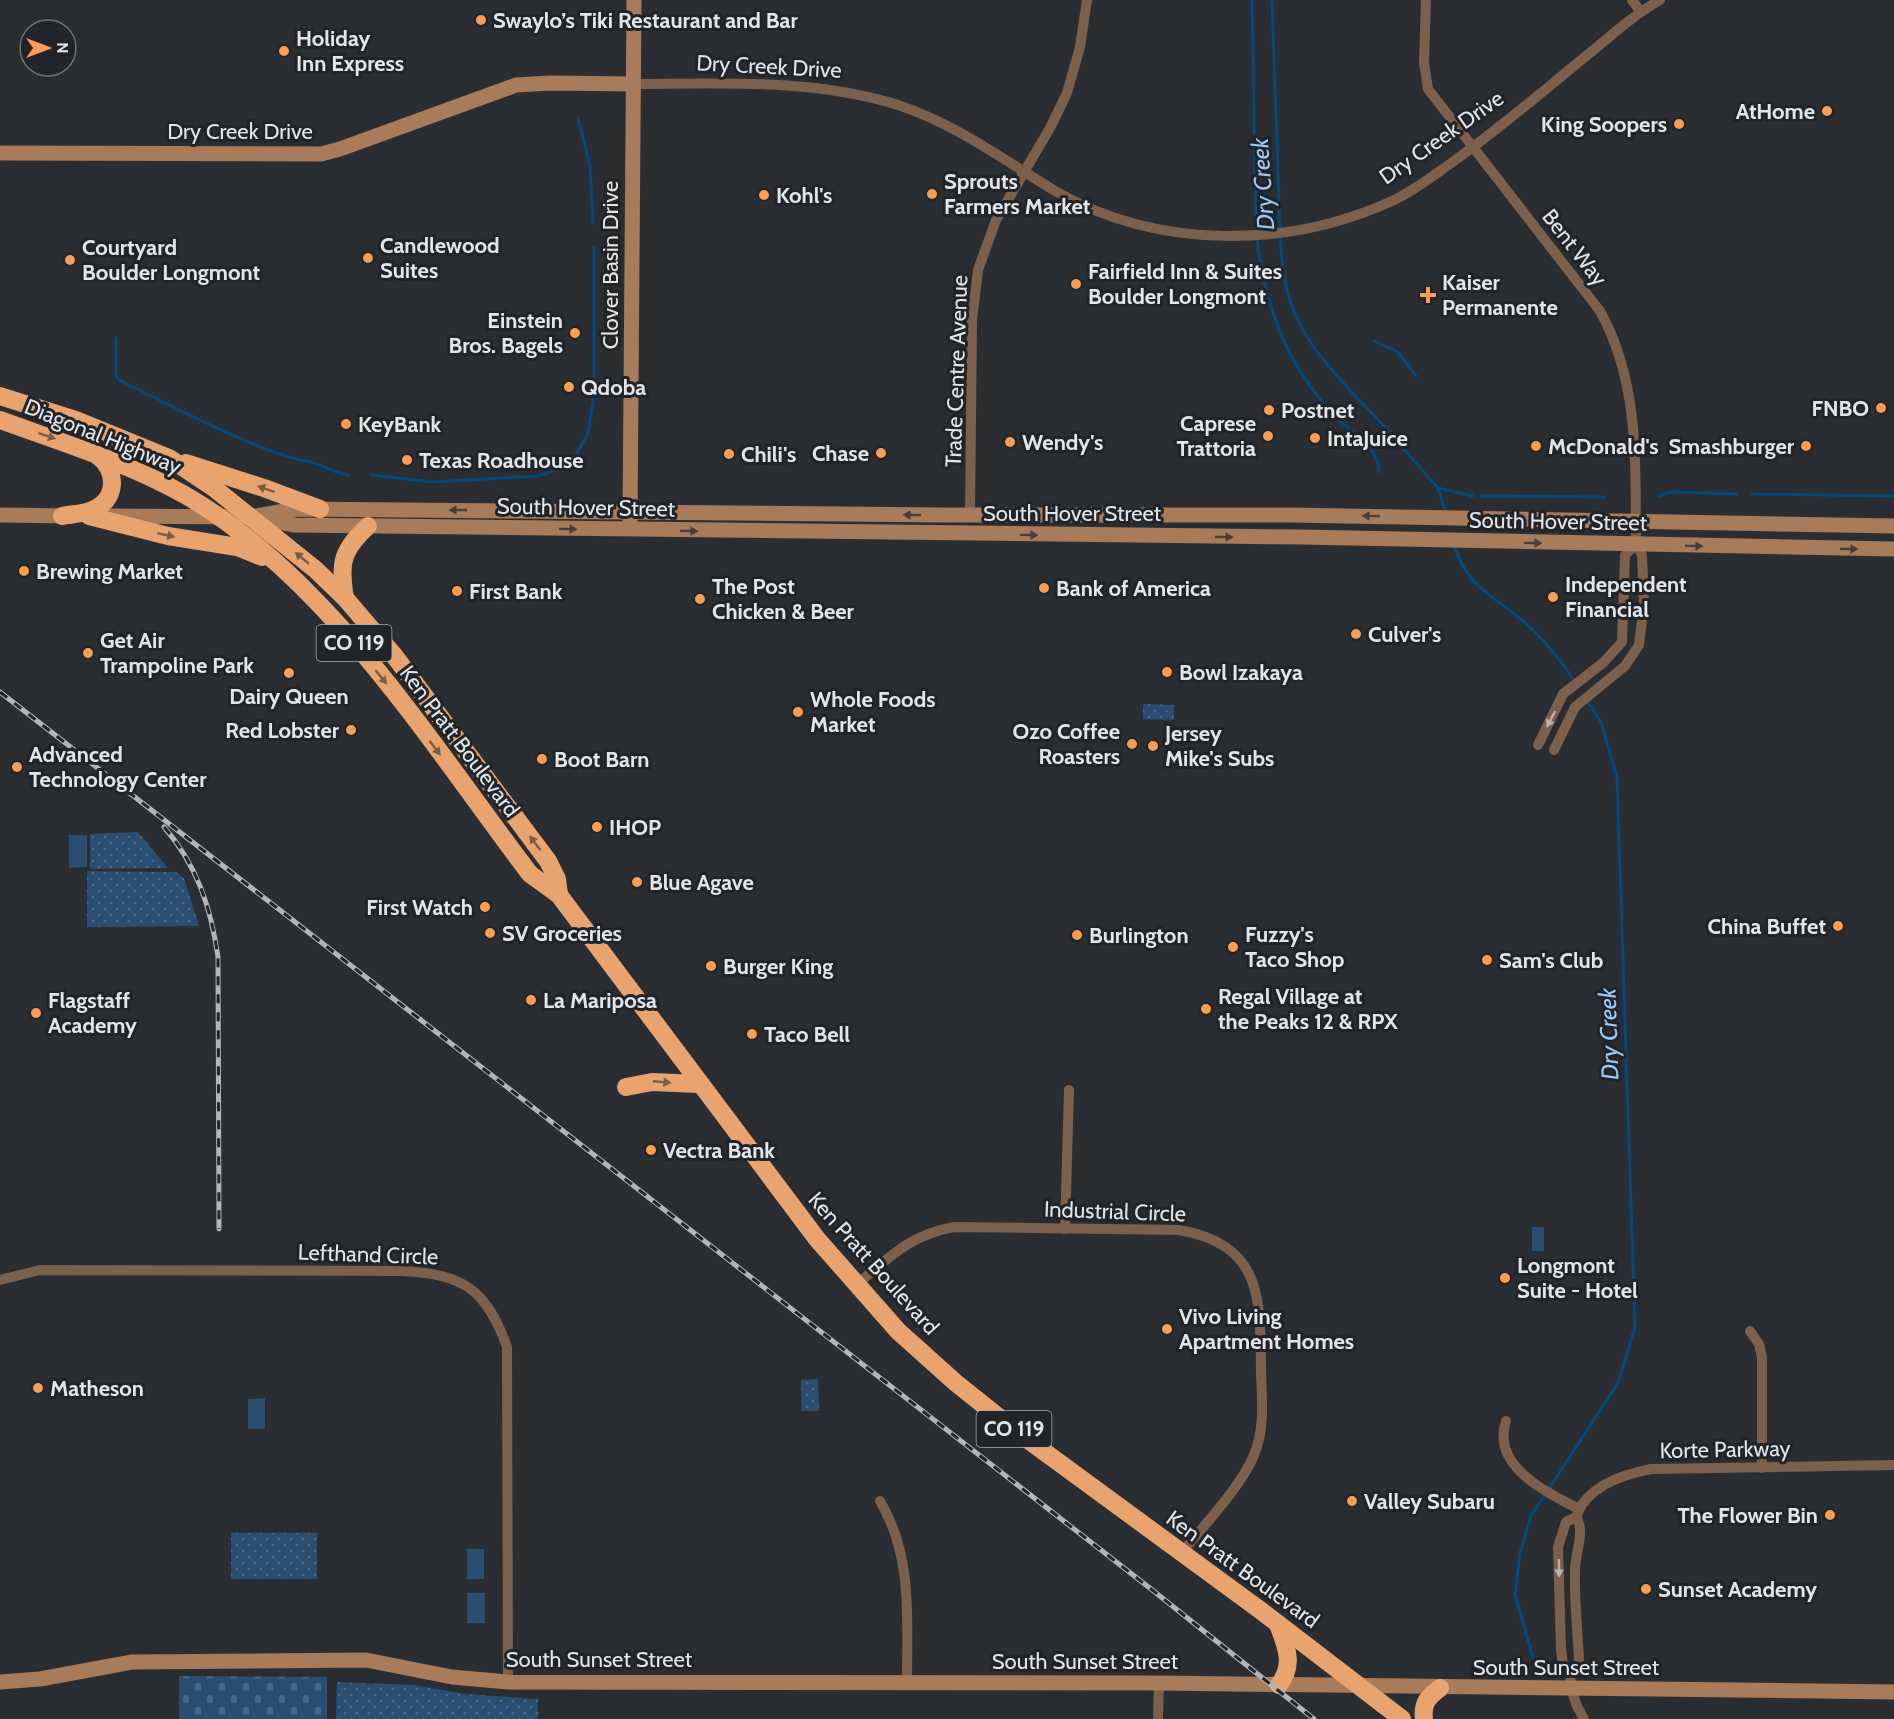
<svg xmlns="http://www.w3.org/2000/svg" width="1894" height="1719" font-family="Cabin,sans-serif">
	<style>
		.grass { fill: url(#grass-dots) }
		.cemetery { fill: url(#cemetery-stones) }
		.garden { fill: #294e71 }
		.lines { fill: none; stroke-linecap: round; stroke-linejoin: round }
		.stream { stroke: #03497d; stroke-width: 3 }
		.street { stroke: #7c604b; stroke-width: 10 }
		.secondary { stroke: #a87b5a; stroke-width: 15 }
		.highway { stroke: #e8a36e; stroke-width: 18 }
		.rail-casing { stroke: #b2b6b9; stroke-width: 5 }
		.rail { stroke: #212428; stroke-width: 3; stroke-dasharray: 9; stroke-linecap: butt }
		.oneway { fill: #7b5d48 }
		.oneway2 { fill: #4a3e37 }
		.oneway3 { fill: #bab0aa }
		.poi-dot { fill: #fb9e51; stroke: #212428; stroke-width: 2 }
		.labels { text-anchor: middle; stroke-width: 6; stroke-linejoin: round; paint-order: stroke }
		.shield { fill: #212428; stroke: #a9acaf; stroke-width: 1.5 }
		.shield-label { font-size: 21px; font-weight: bold; fill: #e3e6e9 }
		.poi-label { font-size: 22px; font-weight: bold; fill: #e3e6e9; stroke: #212428; text-anchor: start }
		.street-label { font-size: 22px; fill: #e3e6e9; stroke: #212428 }
		.water-label { font-size: 24px; font-style: italic; fill: #9bcaf8; stroke: #212428 }
	</style>
	<defs>
		<pattern id="grass-dots" width="8" height="8" patternUnits="userSpaceOnUse" patternTransform="scale(1.5)"><rect width="8" height="8" fill="#294e71"/><path d="M2 2h.1M6 6h.1" fill="none" stroke="#486885" stroke-width="1.8" stroke-linecap="round"/></pattern>
		<pattern id="cemetery-stones" width="16" height="16" patternUnits="userSpaceOnUse" patternTransform="scale(1.5)"><rect width="16" height="16" fill="#294e71"/><path d="M2 7V4a2 2 0 0 1 4 0v3zM10 15v-3a2 2 0 0 1 4 0v3z" fill="#486885"/></pattern>
	</defs>
	<rect width="100%" height="100%" fill="#2a2e32"/>
	<!-- grass -->
	<g class="grass">
		<polygon points="1143,704 1174,705 1174,720 1143,719"/>
		<polygon points="138,832 168,868 90,869 90,834"/>
		<polygon points="87,871 176,872 184,878 199,926 87,927"/>
		<polygon points="818,1379 819,1411 802,1411 801,1380"/>
		<rect x="231" y="1533" width="86" height="46"/>
		<polygon points="337,1682 414,1685 465,1694 538,1699 538,1719 336,1719"/>
	</g>
	<!-- cemetery -->
	<polygon class="cemetery" points="179,1676 327,1677 327,1719 179,1719"/>
	<!-- garden -->
	<g class="garden">
		<polygon points="69,835 87,835 87,867 69,868"/>
		<rect x="1532" y="1227" width="12" height="24"/>
		<polygon points="265,1398 265,1429 248,1429 248,1399"/>
		<rect x="467" y="1549" width="17" height="30"/>
		<rect x="467" y="1593" width="18" height="30"/>
	</g>
	<g class="lines">
		<!-- stream -->
		<g class="stream">
			<polyline points="1252,0 1256,232"/>
			<polyline points="1272,0 1280,229"/>
			<polyline points="578,118 590,166 593,223"/>
			<path d="M1280,236C1282,263 1284,291 1296,316C1315,360 1362,401 1394,437"/>
			<path d="M1257,239C1265,306 1286,363 1332,413C1348,431 1380,447 1379,472"/>
			<path d="M116,338V375L119,380C176,407 251,450 310,462C325,465 331,473 349,475"/>
			<polyline points="1374,341 1398,352 1416,376"/>
			<polyline points="1402,447 1438,488 1446,514"/>
			<polyline points="371,475 432,482 539,476 562,468 575,457 588,433 594,396 594,247"/>
			<polyline points="1438,488 1473,496"/>
			<polyline points="1752,494 1894,496"/>
			<polyline points="1481,496 1605,497"/>
			<polyline points="1659,496 1671,492 1737,494"/>
			<path d="M1454,544C1466,590 1502,599 1533,630C1548,645 1563,663 1574,681"/>
			<polyline points="1534,1661 1515,1595 1520,1553 1531,1516 1618,1383 1635,1327 1617,777 1601,722 1587,701"/>
		</g>
		<!-- street -->
		<g class="street">
			<path d="M1426,0L1424,63L1428,89L1600,311C1640,383 1635,464 1636,544L1642,555L1644,604L1639,645L1625,666L1575,707L1554,750"/>
			<polyline points="1632,0 1641,12"/>
			<path d="M633,84C721,84 812,78 898,105C956,124 1005,161 1057,192C1158,249 1287,249 1392,201C1414,191 1434,175 1454,161C1503,126 1549,86 1596,48C1616,31 1637,13 1660,0"/>
			<polyline points="970,515 972,321 978,270 996,220 1050,128 1067,93 1080,47 1087,0"/>
			<polyline points="1538,745 1563,694 1604,662 1622,642 1625,555 1636,544"/>
			<polyline points="1065,1229 1069,1090"/>
			<path d="M0,1280L40,1270L402,1271C462,1274 486,1288 507,1347L508,1682"/>
			<path d="M856,1285C889,1258 909,1235 954,1227L1179,1230C1265,1245 1260,1302 1261,1373C1262,1400 1265,1429 1254,1455C1241,1487 1203,1526 1181,1554"/>
			<polyline points="1750,1331 1759,1344 1762,1357 1762,1468"/>
			<path d="M1506,1421C1491,1466 1546,1492 1579,1509"/>
			<path d="M880,1501C913,1556 907,1620 907,1682"/>
			<polyline points="1576,1517 1566,1522 1558,1547 1561,1650 1563,1665 1570,1673 1571,1689 1577,1706 1584,1719"/>
			<path d="M1570,1673L1579,1662C1578,1632 1574,1601 1575,1570C1575,1557 1581,1542 1580,1529C1580,1522 1575,1519 1578,1512C1590,1485 1625,1474 1651,1469L1894,1465"/>
			<polyline points="1158,1719 1159,1683"/>
		</g>
		<!-- secondary -->
		<g class="secondary">
			<polyline points="0,153 321,154 340,149 516,85 550,83 633,84"/>
			<polyline points="0,515 72,516"/>
			<polyline points="108,516 250,517 296,509 943,515 1290,515 1894,526"/>
			<polyline points="262,519 295,525 1301,537 1894,549"/>
			<polyline points="630,522 634,0"/>
			<polyline points="0,1682 40,1679 132,1662 366,1660 452,1677 508,1682 1159,1683 1894,1692"/>
		</g>
		<!-- highway -->
		<g class="highway">
			<polyline points="0,396 76,420 169,458 214,488 316,570 345,598 393,654 548,861 557,879 559,895"/>
			<path d="M0,420C63,443 126,462 185,495C329,578 431,744 530,874L559,895L817,1239L898,1331L956,1383L1016,1431L1260,1610L1402,1719"/>
			<polyline points="186,463 264,488 320,509"/>
			<path d="M62,516C71,514 81,514 90,511C118,501 118,471 97,455"/>
			<polyline points="89,516 168,536 237,547 262,557"/>
			<path d="M345,598C339,563 342,550 368,526"/>
			<polyline points="626,1087 652,1082 699,1084"/>
			<path d="M1278,1624C1286,1647 1295,1663 1279,1685"/>
			<path d="M1424,1719C1422,1703 1428,1697 1440,1688"/>
		</g>
		<!-- rail casing -->
		<g class="rail-casing">
			<g id="rail">
				<polyline points="0,692 1151,1589 1314,1719"/>
				<path d="M164,827C197,865 211,908 218,957L219,1229"/>
			</g>
		</g>
		<!-- rail -->
		<use href="#rail" class="rail"/>
	</g>
	<!-- one-way arrows -->
	<defs><path id="oneway-solid" d="M-6-.8H1V-3.2L6.5 0L1 3.2V.8H-6Z" transform="scale(1.5)"/></defs>
	<g class="oneway">
		<use href="#oneway-solid" transform="translate(47 436) rotate(18)"/>
		<use href="#oneway-solid" transform="translate(266 489) rotate(-161)"/>
		<use href="#oneway-solid" transform="translate(166 535) rotate(12)"/>
		<use href="#oneway-solid" transform="translate(302 558) rotate(-140)"/>
		<use href="#oneway-solid" transform="translate(381 677) rotate(51)"/>
		<use href="#oneway-solid" transform="translate(435 748) rotate(53)"/>
		<use href="#oneway-solid" transform="translate(535 843) rotate(-127)"/>
		<use href="#oneway-solid" transform="translate(662 1082) rotate(5)"/>
	</g>
	<g class="oneway2">
		<use href="#oneway-solid" transform="translate(458 510) rotate(-180)"/>
		<use href="#oneway-solid" transform="translate(912 515) rotate(-179)"/>
		<use href="#oneway-solid" transform="translate(1371 516) rotate(-179)"/>
		<use href="#oneway-solid" transform="translate(568 529) rotate(1)"/>
		<use href="#oneway-solid" transform="translate(689 531) rotate(1)"/>
		<use href="#oneway-solid" transform="translate(1029 535) rotate(1)"/>
		<use href="#oneway-solid" transform="translate(1224 537)"/>
		<use href="#oneway-solid" transform="translate(1533 543) rotate(1)"/>
		<use href="#oneway-solid" transform="translate(1694 546) rotate(1)"/>
		<use href="#oneway-solid" transform="translate(1849 549) rotate(1)"/>
	</g>
	<g class="oneway3">
		<use href="#oneway-solid" transform="translate(1551 719) rotate(117)"/>
		<use href="#oneway-solid" transform="translate(1559 1568) rotate(89)"/>
	</g>
	<!-- markers -->
	<g class="poi-dot">
		<circle cx="481" cy="20" r="6"/>
		<circle cx="284" cy="51" r="6"/>
		<circle cx="1827" cy="111" r="6"/>
		<circle cx="1679" cy="124" r="6"/>
		<circle cx="932" cy="194" r="6"/>
		<circle cx="764" cy="195" r="6"/>
		<circle cx="368" cy="258" r="6"/>
		<circle cx="70" cy="260" r="6"/>
		<circle cx="1076" cy="284" r="6"/>
		<path d="M1425 286h6v6h6v6h-6v6h-6v-6h-6v-6h6z"/>
		<circle cx="575" cy="333" r="6"/>
		<circle cx="569" cy="387" r="6"/>
		<circle cx="1881" cy="408" r="6"/>
		<circle cx="1269" cy="410" r="6"/>
		<circle cx="346" cy="424" r="6"/>
		<circle cx="1268" cy="436" r="6"/>
		<circle cx="1315" cy="438" r="6"/>
		<circle cx="1010" cy="442" r="6"/>
		<circle cx="1536" cy="446" r="6"/>
		<circle cx="1806" cy="446" r="6"/>
		<circle cx="881" cy="453" r="6"/>
		<circle cx="729" cy="454" r="6"/>
		<circle cx="407" cy="460" r="6"/>
		<circle cx="24" cy="571" r="6"/>
		<circle cx="1044" cy="588" r="6"/>
		<circle cx="457" cy="591" r="6"/>
		<circle cx="1553" cy="597" r="6"/>
		<circle cx="700" cy="599" r="6"/>
		<circle cx="1356" cy="634" r="6"/>
		<circle cx="88" cy="653" r="6"/>
		<circle cx="1167" cy="672" r="6"/>
		<circle cx="289" cy="673" r="6"/>
		<circle cx="798" cy="712" r="6"/>
		<circle cx="351" cy="730" r="6"/>
		<circle cx="1132" cy="744" r="6"/>
		<circle cx="1153" cy="746" r="6"/>
		<circle cx="542" cy="759" r="6"/>
		<circle cx="17" cy="767" r="6"/>
		<circle cx="597" cy="827" r="6"/>
		<circle cx="637" cy="882" r="6"/>
		<circle cx="485" cy="907" r="6"/>
		<circle cx="1838" cy="926" r="6"/>
		<circle cx="490" cy="933" r="6"/>
		<circle cx="1077" cy="935" r="6"/>
		<circle cx="1233" cy="947" r="6"/>
		<circle cx="1487" cy="960" r="6"/>
		<circle cx="711" cy="966" r="6"/>
		<circle cx="531" cy="1000" r="6"/>
		<circle cx="1206" cy="1009" r="6"/>
		<circle cx="36" cy="1013" r="6"/>
		<circle cx="752" cy="1034" r="6"/>
		<circle cx="651" cy="1150" r="6"/>
		<circle cx="1505" cy="1278" r="6"/>
		<circle cx="1167" cy="1329" r="6"/>
		<circle cx="38" cy="1388" r="6"/>
		<circle cx="1352" cy="1501" r="6"/>
		<circle cx="1830" cy="1515" r="6"/>
		<circle cx="1646" cy="1589" r="6"/>
	</g>
	<g class="labels">
		<!-- shield labels -->
		<g class="shield">
			<rect x="316.5" y="625" width="75" height="36" rx="4.5"/>
			<rect x="976.5" y="1411" width="75" height="36" rx="4.5"/>
		</g>
		<g class="shield-label">
			<text x="354" y="650">CO 119</text>
			<text x="1014" y="1436">CO 119</text>
		</g>
		<!-- poi labels -->
		<g class="poi-label">
			<text x="493" y="28">Swaylo’s Tiki Restaurant and Bar</text>
			<text x="296" y="46">Holiday<tspan x="296" dy="25">Inn Express</tspan></text>
			<text x="1815" y="119" text-anchor="end">AtHome</text>
			<text x="1667" y="132" text-anchor="end">King Soopers</text>
			<text x="944" y="189">Sprouts<tspan x="944" dy="25">Farmers Market</tspan></text>
			<text x="776" y="203">Kohl's</text>
			<text x="380" y="253">Candlewood<tspan x="380" dy="25">Suites</tspan></text>
			<text x="82" y="255">Courtyard<tspan x="82" dy="25">Boulder Longmont</tspan></text>
			<text x="1088" y="279">Fairfield Inn &amp; Suites<tspan x="1088" dy="25">Boulder Longmont</tspan></text>
			<text x="1442" y="290">Kaiser<tspan x="1442" dy="25">Permanente</tspan></text>
			<text x="563" y="328" text-anchor="end">Einstein<tspan x="563" dy="25">Bros. Bagels</tspan></text>
			<text x="581" y="395">Qdoba</text>
			<text x="1869" y="416" text-anchor="end">FNBO</text>
			<text x="1281" y="418">Postnet</text>
			<text x="1256" y="431" text-anchor="end">Caprese<tspan x="1256" dy="25">Trattoria</tspan></text>
			<text x="358" y="432">KeyBank</text>
			<text x="1327" y="446">IntaJuice</text>
			<text x="1022" y="450">Wendy's</text>
			<text x="1548" y="454">McDonald's</text>
			<text x="1794" y="454" text-anchor="end">Smashburger</text>
			<text x="869" y="461" text-anchor="end">Chase</text>
			<text x="741" y="462">Chili's</text>
			<text x="419" y="468">Texas Roadhouse</text>
			<text x="36" y="579">Brewing Market</text>
			<text x="1565" y="592">Independent<tspan x="1565" dy="25">Financial</tspan></text>
			<text x="712" y="594">The Post<tspan x="712" dy="25">Chicken &amp; Beer</tspan></text>
			<text x="1056" y="596">Bank of America</text>
			<text x="469" y="599">First Bank</text>
			<text x="1368" y="642">Culver's</text>
			<text x="100" y="648">Get Air<tspan x="100" dy="25">Trampoline Park</tspan></text>
			<text x="1179" y="680">Bowl Izakaya</text>
			<text x="289" y="704" text-anchor="middle">Dairy Queen</text>
			<text x="810" y="707">Whole Foods<tspan x="810" dy="25">Market</tspan></text>
			<text x="339" y="738" text-anchor="end">Red Lobster</text>
			<text x="1120" y="739" text-anchor="end">Ozo Coffee<tspan x="1120" dy="25">Roasters</tspan></text>
			<text x="1165" y="741">Jersey<tspan x="1165" dy="25">Mike's Subs</tspan></text>
			<text x="29" y="762">Advanced<tspan x="29" dy="25">Technology Center</tspan></text>
			<text x="554" y="767">Boot Barn</text>
			<text x="609" y="835">IHOP</text>
			<text x="649" y="890">Blue Agave</text>
			<text x="473" y="915" text-anchor="end">First Watch</text>
			<text x="1826" y="934" text-anchor="end">China Buffet</text>
			<text x="502" y="941">SV Groceries</text>
			<text x="1245" y="942">Fuzzy's<tspan x="1245" dy="25">Taco Shop</tspan></text>
			<text x="1089" y="943">Burlington</text>
			<text x="1499" y="968">Sam's Club</text>
			<text x="723" y="974">Burger King</text>
			<text x="1218" y="1004">Regal Village at<tspan x="1218" dy="25">the Peaks 12 &amp; RPX</tspan></text>
			<text x="48" y="1008">Flagstaff<tspan x="48" dy="25">Academy</tspan></text>
			<text x="543" y="1008">La Mariposa</text>
			<text x="764" y="1042">Taco Bell</text>
			<text x="663" y="1158">Vectra Bank</text>
			<text x="1517" y="1273">Longmont<tspan x="1517" dy="25">Suite - Hotel</tspan></text>
			<text x="1179" y="1324">Vivo Living<tspan x="1179" dy="25">Apartment Homes</tspan></text>
			<text x="50" y="1396">Matheson</text>
			<text x="1364" y="1509">Valley Subaru</text>
			<text x="1818" y="1523" text-anchor="end">The Flower Bin</text>
			<text x="1658" y="1597">Sunset Academy</text>
		</g>
		<!-- street labels -->
		<g class="street-label">
			<text transform="translate(769 66) rotate(3)" y="8">Dry Creek Drive</text>
			<text x="240" y="139">Dry Creek Drive</text>
			<text transform="translate(1441 137) rotate(-35)" y="8">Dry Creek Drive</text>
			<text transform="translate(1575 247) rotate(52)" y="8">Bent Way</text>
			<text transform="translate(610 265) rotate(-90)" y="8">Clover Basin Drive</text>
			<text transform="translate(956 371) rotate(-88)" y="8">Trade Centre Avenue</text>
			<text transform="translate(103 436) rotate(22)" y="8">Diagonal Highway</text>
			<text transform="translate(586 507) rotate(1)" y="8">South Hover Street</text>
			<text x="1072" y="521">South Hover Street</text>
			<text transform="translate(1558 521) rotate(1)" y="8">South Hover Street</text>
			<text transform="translate(460 741) rotate(53)" y="8">Ken Pratt Boulevard</text>
			<text transform="translate(1115 1211) rotate(2)" y="8">Industrial Circle</text>
			<text transform="translate(368 1254) rotate(2)" y="8">Lefthand Circle</text>
			<text transform="translate(874 1263) rotate(48)" y="8">Ken Pratt Boulevard</text>
			<text transform="translate(1725 1449) rotate(-1)" y="8">Korte Parkway</text>
			<text transform="translate(1243 1569) rotate(36)" y="8">Ken Pratt Boulevard</text>
			<text x="599" y="1667">South Sunset Street</text>
			<text x="1085" y="1669">South Sunset Street</text>
			<text x="1566" y="1675">South Sunset Street</text>
		</g>
		<!-- water labels -->
		<g class="water-label">
			<text transform="translate(1263 184) rotate(-94)" y="8">Dry Creek</text>
			<text transform="translate(1609 1034) rotate(-92)" y="8">Dry Creek</text>
		</g>
	</g>
	<!-- north arrow -->
	<g transform="translate(48 48) rotate(90)"><circle r="28" fill="#212428" stroke="#6f7275" stroke-width="1.5"/>
	<path d="M0-4.5L10 22L0 15L-10 22Z" fill="#fb9e51"/>
	<text y="-9" font-size="16" font-weight="bold" text-anchor="middle" fill="#e3e6e9">N</text>
	</g>
</svg>
